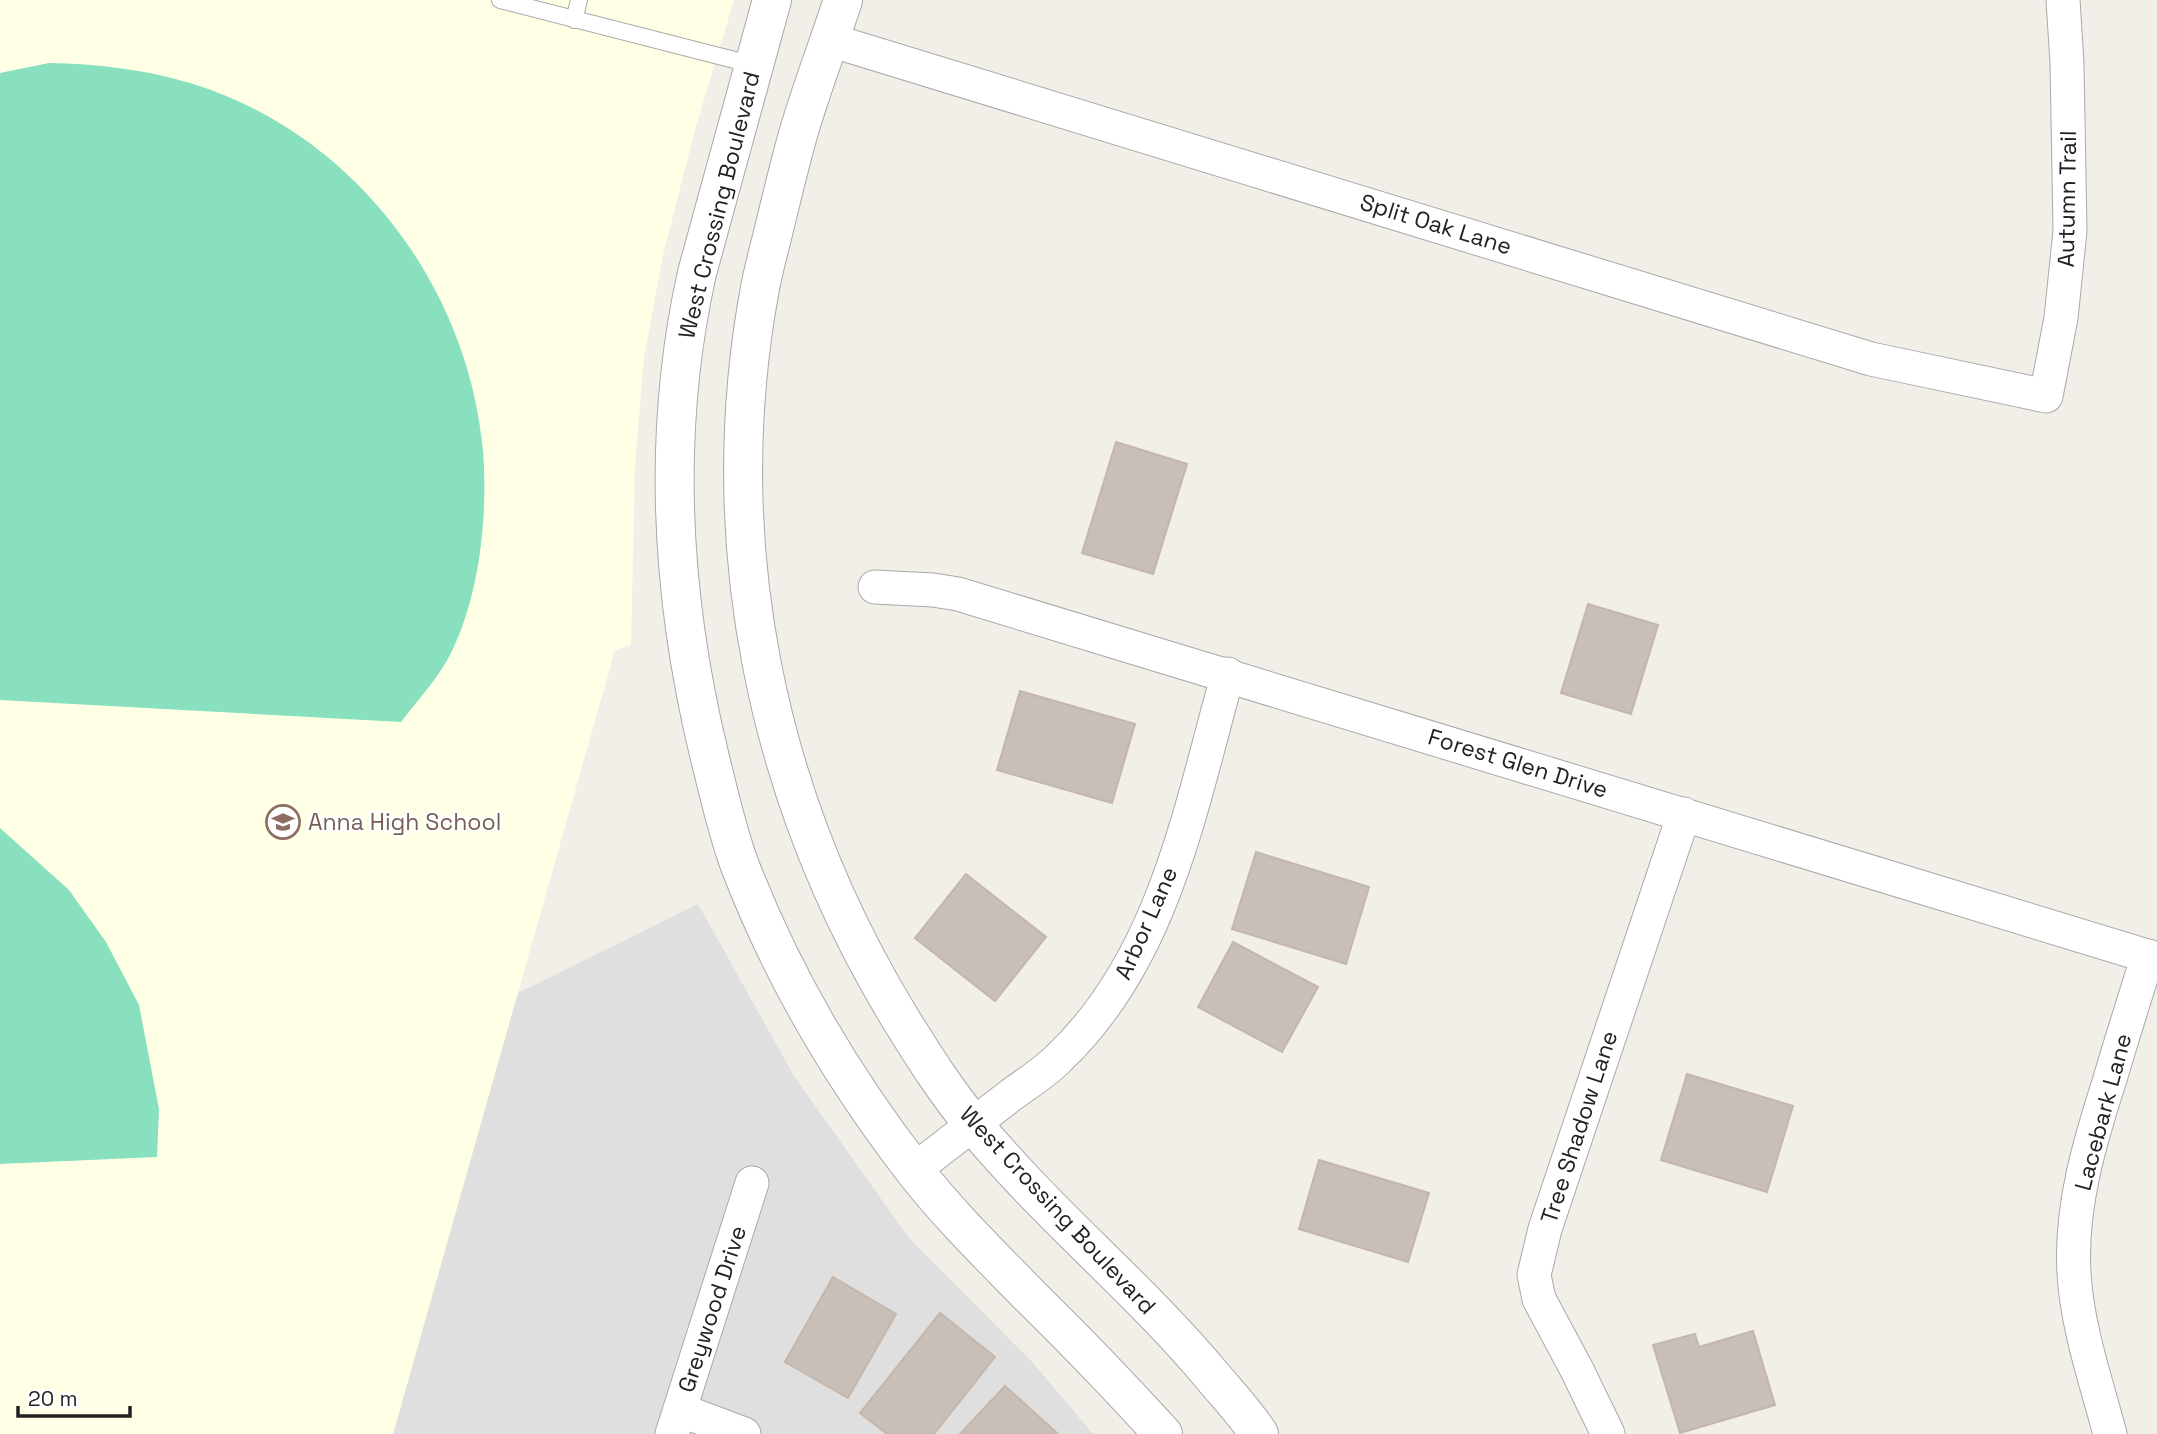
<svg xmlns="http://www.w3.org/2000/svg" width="2157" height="1434" font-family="'Space Grotesk',sans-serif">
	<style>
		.residential { fill: #e0dfdf }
		.education { fill: #ffffe5 }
		.pitch { fill: #88e0be }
		.building { fill: #c7bfb8; stroke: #c4b6ab; stroke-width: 2 }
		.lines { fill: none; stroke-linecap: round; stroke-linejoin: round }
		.service-casing { stroke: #a9a9a9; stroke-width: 18 }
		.minor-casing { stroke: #a9a9a9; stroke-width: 35 }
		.tertiary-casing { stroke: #a9a9a9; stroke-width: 40 }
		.service { stroke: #fff; stroke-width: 16 }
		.minor { stroke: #fff; stroke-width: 33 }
		.tertiary { stroke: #fff; stroke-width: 38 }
		.labels { text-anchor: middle; stroke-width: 5; stroke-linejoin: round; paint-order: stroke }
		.street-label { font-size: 23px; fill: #222; stroke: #fff }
		.education-label { font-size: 23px; fill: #785e54; stroke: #fff; text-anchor: start }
	</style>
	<rect width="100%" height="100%" fill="#f2efe9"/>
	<!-- residential -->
	<polygon class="residential" points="698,904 794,1076 908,1237 1033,1363 1093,1434 393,1434 516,994"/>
	<!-- education -->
	<polygon class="education" points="0,0 734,0 696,126 663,255 644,357 635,465 631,645 615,650 393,1434 0,1434"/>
	<!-- pitch -->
	<g class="pitch">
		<path d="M49,63C97,64 143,69 190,83C352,132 468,284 483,451C488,515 480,594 451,653C440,676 417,701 401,722L0,700V73Z"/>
		<polygon points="0,828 69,890 106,942 139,1005 159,1109 157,1157 0,1164"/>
	</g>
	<!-- building -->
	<g class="building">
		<polygon points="1116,442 1187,464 1153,574 1082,553"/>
		<polygon points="1588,604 1658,625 1631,714 1561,693"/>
		<polygon points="1020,691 1135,724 1112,803 997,770"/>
		<polygon points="1256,852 1369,887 1346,964 1232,929"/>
		<polygon points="966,874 1046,937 995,1001 915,938"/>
		<polygon points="1233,942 1318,987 1282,1052 1198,1007"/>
		<polygon points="1687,1074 1793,1106 1767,1192 1661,1160"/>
		<polygon points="1319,1160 1429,1193 1408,1262 1299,1229"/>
		<polygon points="833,1277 896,1314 848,1398 785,1362"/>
		<polygon points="940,1313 995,1357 934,1434 887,1434 860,1413"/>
		<polygon points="1753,1331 1775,1405 1680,1433 1653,1345 1695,1334 1699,1347"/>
		<polygon points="1005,1386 1057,1433 1056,1434 960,1434"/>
	</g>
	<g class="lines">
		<!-- service casing -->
		<g class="service-casing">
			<g id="service">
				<polyline points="500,0 754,65"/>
				<polyline points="574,20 579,0"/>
			</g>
		</g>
		<!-- minor casing -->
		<g class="minor-casing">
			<g id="minor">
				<polyline points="830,40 1871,359 2046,396 2061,318 2070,231 2067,63 2063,0"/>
				<polyline points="875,587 933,590 958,594 2157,959"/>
				<path d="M914,1170C946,1145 979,1120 1011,1095C1026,1084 1044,1073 1058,1059C1164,959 1190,809 1228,674"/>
				<polyline points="680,1410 744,1434"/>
				<polyline points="672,1434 752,1183"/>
				<polyline points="1608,1434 1577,1370 1539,1299 1534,1275 1545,1229 1684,814"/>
				<path d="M2110,1434C2096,1381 2077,1327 2074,1273C2070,1207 2090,1141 2110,1079C2122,1038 2135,997 2148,956"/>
			</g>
		</g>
		<!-- tertiary casing -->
		<g class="tertiary-casing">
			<g id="tertiary">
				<path d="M772,0L697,273C661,434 671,599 710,758C719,794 727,831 740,866C782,975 842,1077 914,1170C949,1215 990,1255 1030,1296C1076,1341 1120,1387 1163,1434"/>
				<path d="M843,0C828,46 810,92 797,138C789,167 782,196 775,225C770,246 764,267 760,288C713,542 766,798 900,1018C923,1055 946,1092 974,1125C1048,1215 1139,1288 1213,1377C1229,1396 1246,1414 1259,1434"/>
			</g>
		</g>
		<!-- service -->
		<use href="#service" class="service"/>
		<!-- minor -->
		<use href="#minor" class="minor"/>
		<!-- tertiary -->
		<use href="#tertiary" class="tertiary"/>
	</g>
	<!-- icons -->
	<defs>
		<g id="school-ring" transform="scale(1.75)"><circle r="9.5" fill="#fff" stroke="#8d6e63" stroke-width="1.5"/><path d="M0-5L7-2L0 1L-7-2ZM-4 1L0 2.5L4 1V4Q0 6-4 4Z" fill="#8d6e63"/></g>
	</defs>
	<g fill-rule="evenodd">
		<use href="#school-ring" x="283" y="822"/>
	</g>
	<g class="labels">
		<!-- street labels -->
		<g class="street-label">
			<text transform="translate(2067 199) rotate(-89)" y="8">Autumn Trail</text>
			<text transform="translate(719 205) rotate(-76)" y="8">West Crossing Boulevard</text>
			<text transform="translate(1436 224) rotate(17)" y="8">Split Oak Lane</text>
			<text transform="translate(1518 763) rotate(17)" y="8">Forest Glen Drive</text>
			<text transform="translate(1146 923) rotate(-66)" y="8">Arbor Lane</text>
			<text transform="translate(2103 1112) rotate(-75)" y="8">Lacebark Lane</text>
			<text transform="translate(1579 1127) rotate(-72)" y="8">Tree Shadow Lane</text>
			<text transform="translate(1058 1210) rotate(47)" y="8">West Crossing Boulevard</text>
			<text transform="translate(712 1309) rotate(-72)" y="8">Greywood Drive</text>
		</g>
		<!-- education labels -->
		<g class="education-label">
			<text x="308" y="830">Anna High School</text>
		</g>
	</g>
	<!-- scale -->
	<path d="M18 1406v10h112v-10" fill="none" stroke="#222222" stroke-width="3.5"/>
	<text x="28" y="1406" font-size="21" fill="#222222" stroke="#ffffff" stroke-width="5" paint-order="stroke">20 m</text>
</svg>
